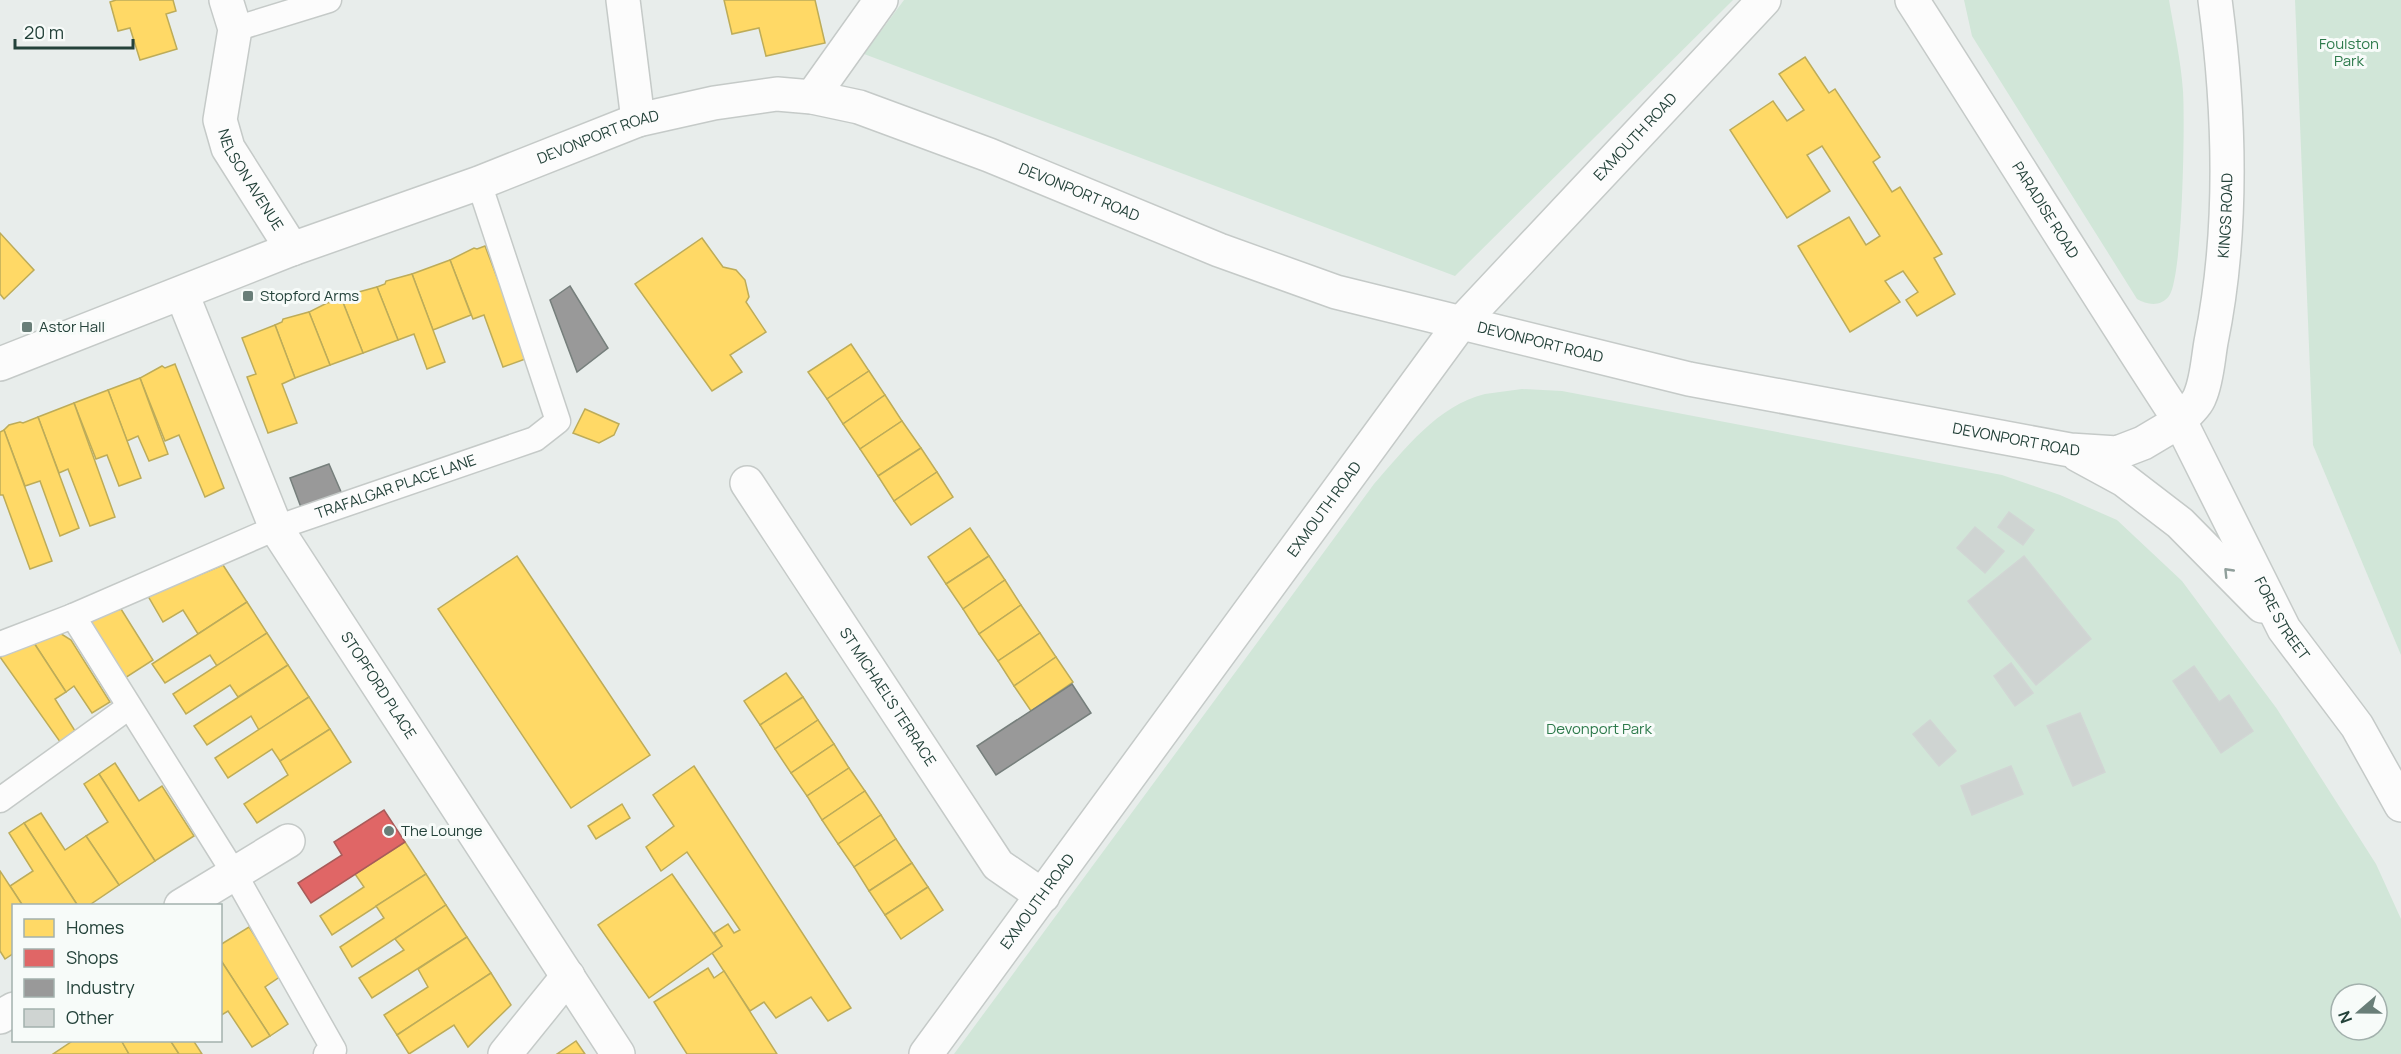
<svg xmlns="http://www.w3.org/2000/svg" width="2401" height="1054" font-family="Manrope,sans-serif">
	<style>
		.green { fill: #d1e6d8; fill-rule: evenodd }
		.homes { fill: #ffd966; stroke: #bdac59; stroke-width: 1.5 }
		.shops { fill: #e06666; stroke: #a85b59; stroke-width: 1.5 }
		.industry { fill: #999; stroke: #767f7c; stroke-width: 1.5 }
		.building { fill: #cfd4d2; stroke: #d1d6d4; stroke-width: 1.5 }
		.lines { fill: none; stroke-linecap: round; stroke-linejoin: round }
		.service-casing { stroke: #c5cac8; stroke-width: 27 }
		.minor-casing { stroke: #c5cac8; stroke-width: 36 }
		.tertiary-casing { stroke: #c5cac8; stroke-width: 36 }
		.service { stroke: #fcfcfc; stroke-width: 24 }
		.minor { stroke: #fcfcfc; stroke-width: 33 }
		.tertiary { stroke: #fcfcfc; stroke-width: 33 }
		.oneway { stroke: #909f9b }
		.poi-dot { fill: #697e78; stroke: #f7fbf9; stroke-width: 2 }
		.labels { text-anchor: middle; stroke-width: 6; stroke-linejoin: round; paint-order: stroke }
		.park-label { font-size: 15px; fill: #2d7a4b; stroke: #f7fbf9 }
		.street-label { font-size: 15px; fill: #24423a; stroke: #f7fbf9 }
		.poi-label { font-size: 15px; fill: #24423a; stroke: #f7fbf9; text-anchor: start }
	</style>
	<rect width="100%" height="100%" fill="#e8edeb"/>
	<!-- green -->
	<g class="green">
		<polygon points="904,0 1733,0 1455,276 864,54"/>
		<path d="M1964,0H2169C2174,30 2181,61 2183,91C2185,121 2183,277 2169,296C2161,307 2147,305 2137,299L1972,36Z"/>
		<polygon points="2295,0 2401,0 2401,655 2313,445"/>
		<path d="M1522,389L1562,391L2002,475L2060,495L2117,520L2182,581L2277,709L2376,864L2401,919V1054H954L1374,484C1404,450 1438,405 1485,394C1497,392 1510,391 1522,389ZM2341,994H2377V1030H2341Z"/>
	</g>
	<!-- homes -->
	<g class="homes">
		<polygon points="116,0 173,0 176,11 166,14 177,49 140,60 130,28 118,31 110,2"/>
		<polygon points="724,0 815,0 825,43 766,56 759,28 732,34"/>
		<polygon points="1805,57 1829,93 1835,89 1880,157 1873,162 1892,192 1900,187 1942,254 1934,258 1955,294 1917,316 1906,300 1918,292 1903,271 1885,281 1900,302 1850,332 1798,246 1849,217 1866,245 1880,236 1822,146 1807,155 1830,191 1787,218 1730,130 1773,101 1787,121 1804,110 1779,74"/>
		<polygon points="0,233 34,270 4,299 0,294"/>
		<polygon points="702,238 723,267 736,270 745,280 749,297 746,302 766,332 730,355 742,372 712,391 635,284"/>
		<polygon points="485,246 528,358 503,367 484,315 473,319 450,260 474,248 477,249"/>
		<polygon points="450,260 471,315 433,330 412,274"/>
		<polygon points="412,274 445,362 427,369 414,334 398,340 377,287 385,284 386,281"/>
		<polygon points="377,287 398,340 363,353 342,300 350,297 351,294"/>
		<polygon points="342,300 363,353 330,365 309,312 327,303"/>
		<polygon points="309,312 330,365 295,378 275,325 282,322 283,319"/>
		<polygon points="275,325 295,378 282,384 297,423 268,433 247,377 256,374 242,338"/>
		<polygon points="851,344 869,371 827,399 808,372"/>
		<polygon points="175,364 224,488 205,497 179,435 165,441 140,378 162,366 165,368"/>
		<polygon points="869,371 885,395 843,424 827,399"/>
		<polygon points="140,378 168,454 149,461 138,436 127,441 108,390"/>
		<polygon points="108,390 141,478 119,486 107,455 96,459 74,403"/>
		<polygon points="885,395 902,421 860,449 843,424"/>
		<polygon points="74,403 115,517 90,526 68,469 59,473 38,417"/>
		<polygon points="585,409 619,424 614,435 599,443 573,433"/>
		<polygon points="38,417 79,528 60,536 40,481 25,486 4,430 9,425 20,422 23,423"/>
		<polygon points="902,421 921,448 878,476 860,449"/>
		<polygon points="4,430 52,561 30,569 3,495 0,495 0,432"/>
		<polygon points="921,448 937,472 894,501 878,476"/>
		<polygon points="937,472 953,497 911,525 894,501"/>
		<polygon points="970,528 989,556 946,584 928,557"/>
		<polygon points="517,556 650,755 571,808 438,609"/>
		<polygon points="989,556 1005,580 963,609 946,584"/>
		<polygon points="223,565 247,602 198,634 183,610 163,622 148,596"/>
		<polygon points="1005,580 1021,605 979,634 963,609"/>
		<polygon points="247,602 267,633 217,666 210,655 165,683 152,664"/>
		<polygon points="1021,605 1040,633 998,661 979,634"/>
		<polygon points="121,609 153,660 125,678 86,620"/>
		<polygon points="55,630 71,640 110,702 92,713 74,686 66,692 34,643"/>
		<polygon points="267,633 288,665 238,697 230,685 186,714 173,694"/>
		<polygon points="1040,633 1056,657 1014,686 998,661"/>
		<polygon points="34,643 66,692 55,699 77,734 63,746 0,657"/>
		<polygon points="1056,657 1073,682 1031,711 1014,686"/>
		<polygon points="288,665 309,697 259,730 251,716 207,745 194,726"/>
		<polygon points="786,673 803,697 760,725 744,701"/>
		<polygon points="309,697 330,729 280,761 272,749 228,778 215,758"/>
		<polygon points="803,697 818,720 775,749 760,725"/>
		<polygon points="818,720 834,744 791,773 775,749"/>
		<polygon points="330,729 351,762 257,823 244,804 288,775 280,761"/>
		<polygon points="834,744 849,768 807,796 791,773"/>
		<polygon points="115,763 139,801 162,786 194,836 155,861 99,774"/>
		<polygon points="694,766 851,1008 828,1021 811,997 776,1018 764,1002 750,1011 712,953 722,946 714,933 728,924 734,933 740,930 687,852 661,871 646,847 674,826 653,795"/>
		<polygon points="849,768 865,791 822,820 807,796"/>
		<polygon points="99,774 155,861 119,885 86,836 108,822 84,784"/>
		<polygon points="865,791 881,815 838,844 822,820"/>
		<polygon points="622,804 630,818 596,839 588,826"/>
		<polygon points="41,813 65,850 86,836 119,885 88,906 78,906 24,823"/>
		<polygon points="881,815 896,839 854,867 838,844"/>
		<polygon points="24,823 78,906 23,906 10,886 33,871 9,833"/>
		<polygon points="896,839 912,863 869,891 854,867"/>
		<polygon points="405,842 426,874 332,935 320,916 364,887 355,874"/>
		<polygon points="912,863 928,887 885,915 869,891"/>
		<polygon points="0,871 23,906 14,906 14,953 5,959 0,951"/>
		<polygon points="426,874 446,905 352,967 340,947 384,918 376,906"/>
		<polygon points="672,874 722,946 649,998 598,925"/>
		<polygon points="928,887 943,910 901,939 885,915"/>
		<polygon points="446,905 467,937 372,998 359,978 404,950 395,939"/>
		<polygon points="249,927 281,976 265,987 288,1024 270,1036 220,959 220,945"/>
		<polygon points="467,937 491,973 397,1035 384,1015 428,987 418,969"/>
		<polygon points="220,959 270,1036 252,1047 228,1011 220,1016"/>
		<polygon points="708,968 714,978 724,971 777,1054 687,1054 654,1002"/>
		<polygon points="491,973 511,1005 468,1047 454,1025 409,1054 397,1035"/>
		<polygon points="74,1040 121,1040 129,1054 53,1054"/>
		<polygon points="121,1040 170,1040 179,1054 129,1054"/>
		<polygon points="170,1040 193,1040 202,1054 179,1054"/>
		<polygon points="576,1041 585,1054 557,1054"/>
	</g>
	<!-- shops -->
	<polygon class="shops" points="384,810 405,842 311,903 298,883 342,855 334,842"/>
	<!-- industry -->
	<g class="industry">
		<polygon points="570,286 608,348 577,372 550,300"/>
		<polygon points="329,464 342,494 302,510 290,478"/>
		<polygon points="1072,684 1091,713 996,775 977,746"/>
	</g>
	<!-- building -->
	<g class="building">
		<polygon points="2009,512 2034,530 2023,545 1998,527"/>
		<polygon points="1975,527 2004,551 1985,573 1957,548"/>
		<polygon points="2024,556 2091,639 2036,685 1968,601"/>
		<polygon points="2011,663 2033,693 2015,706 1994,676"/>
		<polygon points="2194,666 2219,702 2229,695 2253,731 2221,753 2173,681"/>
		<polygon points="2080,713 2105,772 2073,786 2047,726"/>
		<polygon points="1930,720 1956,751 1939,766 1913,734"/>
		<polygon points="2011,766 2023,794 1972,815 1961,786"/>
	</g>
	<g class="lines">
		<!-- service casing -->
		<g class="service-casing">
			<g id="service">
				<polyline points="235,29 329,0"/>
				<polyline points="73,616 234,873 334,1050 326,1054"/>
				<path id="s1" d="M0,644L73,616L276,528L535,439L558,421L479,183"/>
				<polyline points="0,800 129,707"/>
			</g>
		</g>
		<!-- minor casing -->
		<g class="minor-casing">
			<g id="minor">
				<path id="s2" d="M226,0L235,29L220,120L228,148L292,249"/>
				<polyline points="623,0 638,120"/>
				<path id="s3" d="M1912,0C2002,140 2089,282 2180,421C2186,414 2197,405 2200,396C2207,380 2208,359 2211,342C2234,230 2230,113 2215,0"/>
				<polyline points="812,97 881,0"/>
				<path id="s4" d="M182,294L276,528L618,1054"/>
				<path id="s5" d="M747,483L998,865L1043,896"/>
				<polyline points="181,906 288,841"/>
				<polyline points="0,1017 14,1009"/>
				<polyline points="505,1054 568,976"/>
				<path id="s6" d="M926,1054L1460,324L1764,0"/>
			</g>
		</g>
		<!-- tertiary casing -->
		<g class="tertiary-casing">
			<g id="tertiary">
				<path id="s7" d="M0,364L292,249L479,183L638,120L714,103L777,94L812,97L859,107L989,155L1219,250L1336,292L1689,379L2070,450L2117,453L2143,443L2180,421L2284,629L2357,726L2401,805"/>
				<polyline points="2078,455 2124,480 2180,523 2262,606"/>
			</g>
		</g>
		<!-- service -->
		<use href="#service" class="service"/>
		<!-- minor -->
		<use href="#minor" class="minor"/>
		<!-- tertiary -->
		<use href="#tertiary" class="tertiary"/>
	</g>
	<!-- one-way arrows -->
	<defs><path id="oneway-chevron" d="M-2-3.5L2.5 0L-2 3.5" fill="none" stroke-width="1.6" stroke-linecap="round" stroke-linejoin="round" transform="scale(1.5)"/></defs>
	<use class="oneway" href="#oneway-chevron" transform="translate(2228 572) rotate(-134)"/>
	<!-- markers -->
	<g class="poi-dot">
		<rect x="242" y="290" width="12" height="12" rx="3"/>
		<rect x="21" y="321" width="12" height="12" rx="3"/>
		<circle cx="389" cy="831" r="6"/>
	</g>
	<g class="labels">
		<!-- park labels -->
		<g class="park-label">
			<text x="2349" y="49">Foulston<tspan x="2349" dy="17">Park</tspan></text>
			<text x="1599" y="734">Devonport Park</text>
		</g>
		<!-- street labels -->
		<g class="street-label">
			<text dy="5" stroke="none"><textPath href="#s6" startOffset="1161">EXMOUTH ROAD</textPath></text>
			<text dy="5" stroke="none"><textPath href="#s7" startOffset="640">DEVONPORT ROAD</textPath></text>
			<text dy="5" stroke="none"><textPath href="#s2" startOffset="190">NELSON AVENUE</textPath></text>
			<text dy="5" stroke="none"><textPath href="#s7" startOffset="1144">DEVONPORT ROAD</textPath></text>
			<text dy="5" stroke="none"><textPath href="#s3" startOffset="249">PARADISE ROAD</textPath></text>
			<text dy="5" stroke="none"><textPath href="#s3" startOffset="714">KINGS ROAD</textPath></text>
			<text dy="5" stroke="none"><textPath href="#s7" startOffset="1630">DEVONPORT ROAD</textPath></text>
			<text dy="5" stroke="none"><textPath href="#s7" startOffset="2116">DEVONPORT ROAD</textPath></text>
			<text dy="5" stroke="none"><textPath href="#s1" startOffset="426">TRAFALGAR PLACE LANE</textPath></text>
			<text dy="5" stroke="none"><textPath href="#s6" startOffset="675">EXMOUTH ROAD</textPath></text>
			<text dy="5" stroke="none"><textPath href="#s7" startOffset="2511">FORE STREET</textPath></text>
			<text dy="5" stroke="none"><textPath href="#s4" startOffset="440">STOPFORD PLACE</textPath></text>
			<text dy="5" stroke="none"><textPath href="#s5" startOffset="256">ST MICHAEL'S TERRACE</textPath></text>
			<text dy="5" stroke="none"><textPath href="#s6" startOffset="189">EXMOUTH ROAD</textPath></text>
		</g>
		<!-- poi labels -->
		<g class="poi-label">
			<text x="260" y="301">Stopford Arms</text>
			<text x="39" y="332">Astor Hall</text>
			<text x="401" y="836">The Lounge</text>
		</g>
	</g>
	<!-- legend -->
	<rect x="12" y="904" width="210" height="138" fill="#f7fbf9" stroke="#a3b1ad" stroke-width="1.5"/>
	<rect x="24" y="919" width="30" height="18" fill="#ffd966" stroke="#a3b1ad" stroke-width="1.5"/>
	<text x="66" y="934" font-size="18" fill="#24423a">Homes</text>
	<rect x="24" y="949" width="30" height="18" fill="#e06666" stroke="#a3b1ad" stroke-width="1.5"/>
	<text x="66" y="964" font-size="18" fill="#24423a">Shops</text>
	<rect x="24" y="979" width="30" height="18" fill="#999999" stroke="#a3b1ad" stroke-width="1.5"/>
	<text x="66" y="994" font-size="18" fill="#24423a">Industry</text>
	<rect x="24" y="1009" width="30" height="18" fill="#cfd4d2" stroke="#a3b1ad" stroke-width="1.5"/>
	<text x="66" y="1024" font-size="18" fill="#24423a">Other</text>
	<!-- north arrow -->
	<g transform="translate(2359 1012) rotate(250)"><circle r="28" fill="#f7fbf9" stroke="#a3b1ad" stroke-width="1.5"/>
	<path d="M0-4.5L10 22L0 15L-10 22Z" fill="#697e78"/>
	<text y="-9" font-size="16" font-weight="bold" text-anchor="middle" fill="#24423a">N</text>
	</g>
	<!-- scale -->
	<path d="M15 39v9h118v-9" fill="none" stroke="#24423a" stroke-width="3"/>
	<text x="24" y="39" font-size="18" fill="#24423a" stroke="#f7fbf9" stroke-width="4.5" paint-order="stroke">20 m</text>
</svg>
